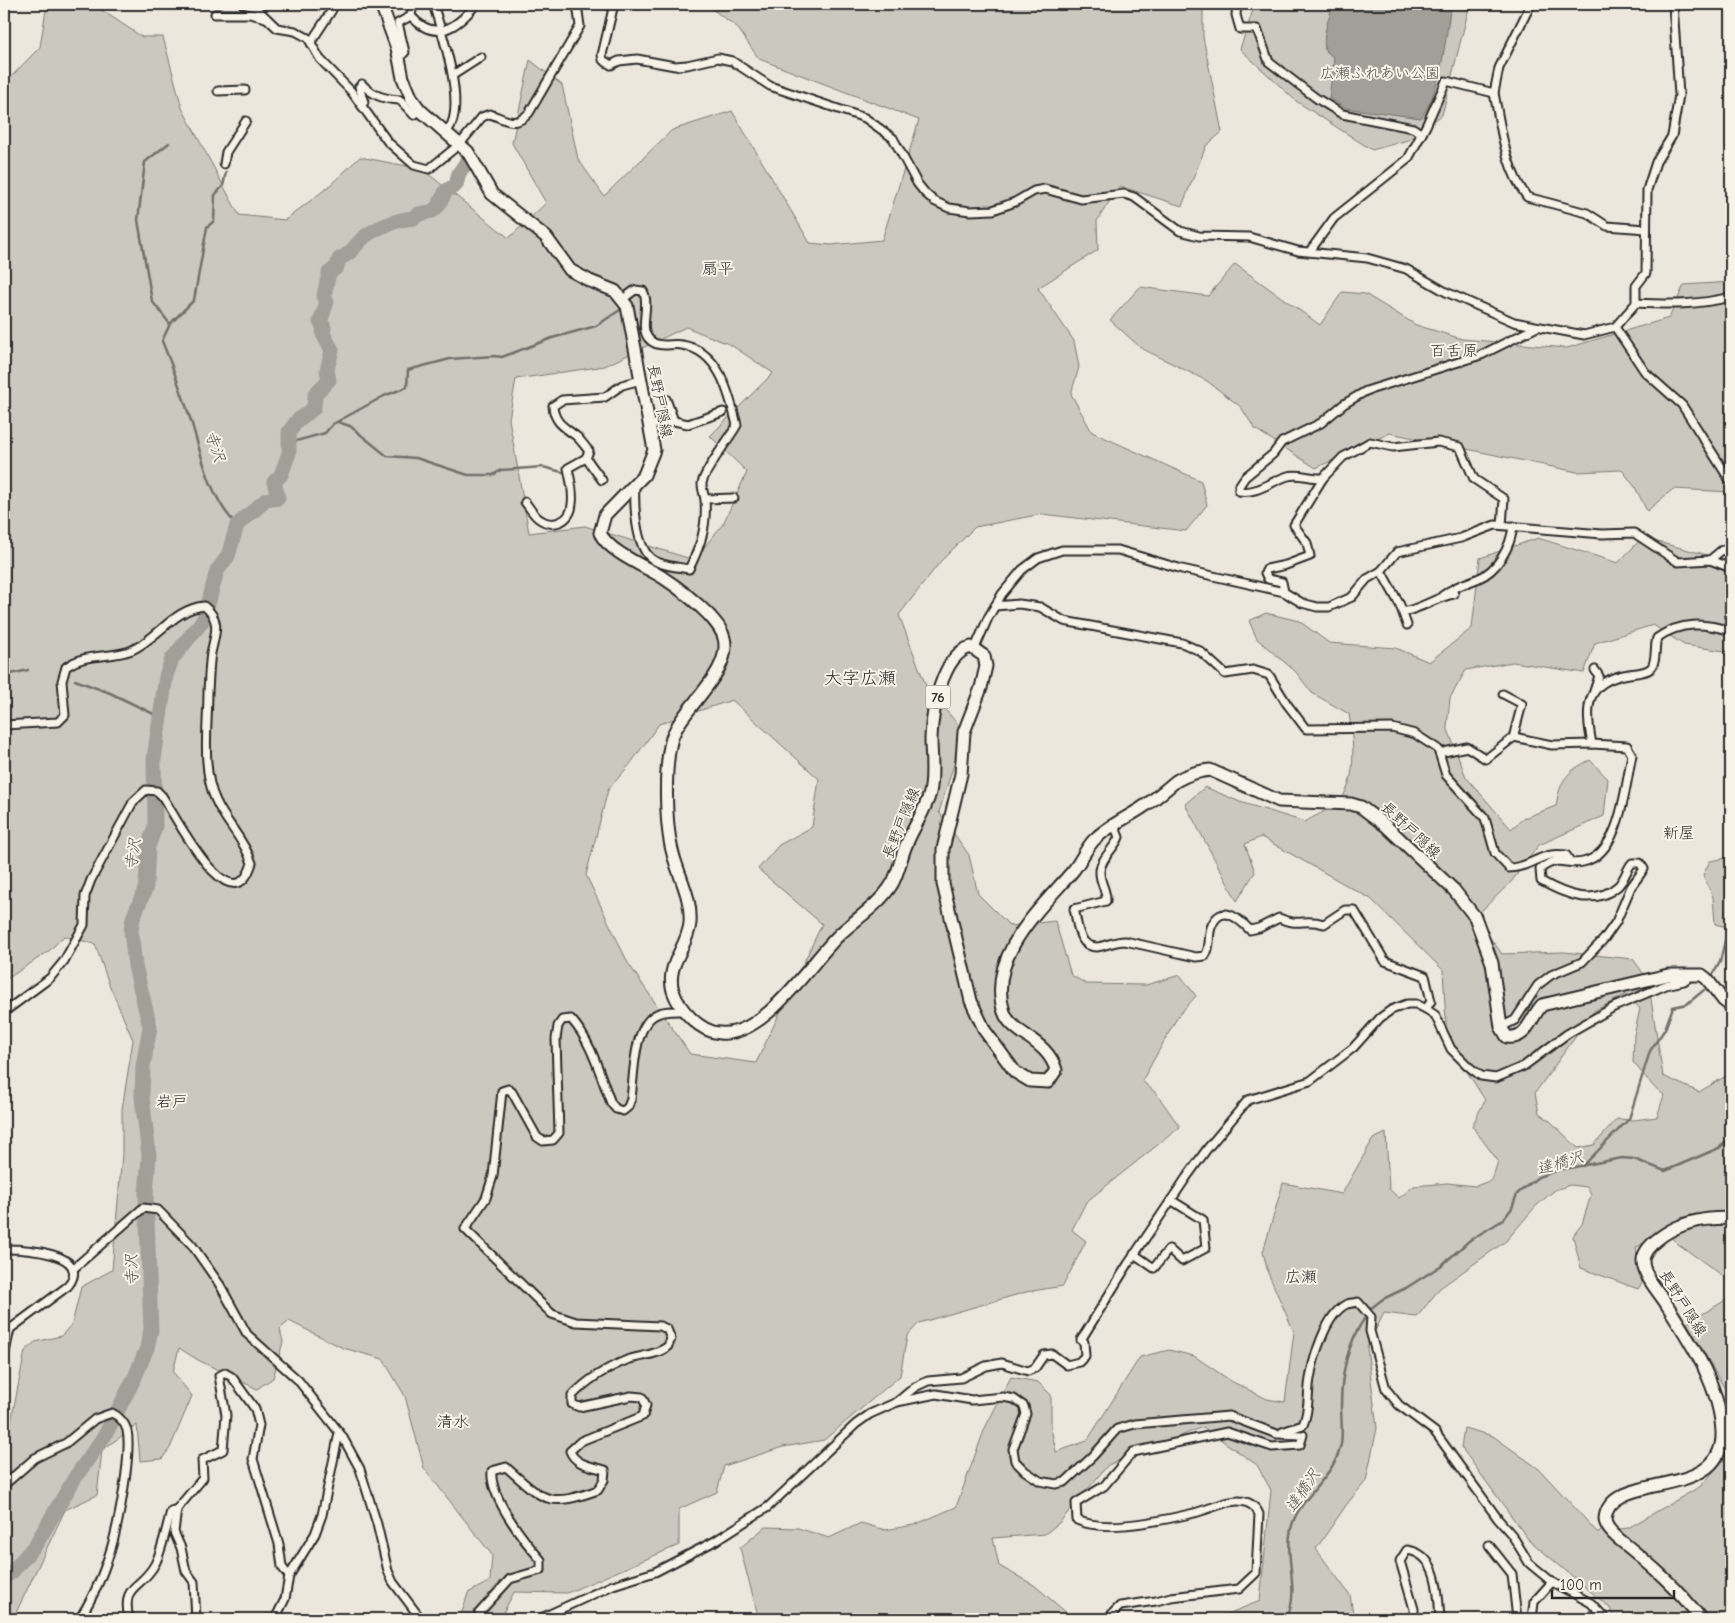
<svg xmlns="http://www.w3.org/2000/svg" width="1735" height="1623" font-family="'Comic Neue','Klee One',sans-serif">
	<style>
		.green { fill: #cbc8bf; stroke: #7b7a75; fill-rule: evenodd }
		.water { fill: #a29f98; stroke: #72716c }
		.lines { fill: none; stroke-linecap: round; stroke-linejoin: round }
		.stream { stroke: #72716c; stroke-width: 2.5 }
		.river { stroke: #a29f98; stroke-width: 15 }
		.minor-casing { stroke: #2b2b2b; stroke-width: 11 }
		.primary-casing { stroke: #2b2b2b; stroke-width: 15 }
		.minor { stroke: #f7f3e8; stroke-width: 7 }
		.primary { stroke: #f7f3e8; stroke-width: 11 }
		.labels { text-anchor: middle; stroke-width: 4; stroke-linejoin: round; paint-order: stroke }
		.shield { fill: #f7f3e8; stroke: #686764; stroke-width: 1 }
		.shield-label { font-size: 14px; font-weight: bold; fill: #2b2b2b }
		.park-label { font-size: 15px; fill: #535250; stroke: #f7f3e8 }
		.street-label { font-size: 15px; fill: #2b2b2b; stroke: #f7f3e8 }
		.neighbourhood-label { font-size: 16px; fill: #2b2b2b; stroke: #f7f3e8 }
		.water-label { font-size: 16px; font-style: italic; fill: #555451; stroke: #f7f3e8 }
		.quarter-label { font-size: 18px; fill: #2b2b2b; stroke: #f7f3e8 }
	</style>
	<rect width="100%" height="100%" fill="#ebe7dd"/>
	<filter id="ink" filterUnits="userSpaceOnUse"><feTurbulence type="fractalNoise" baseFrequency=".02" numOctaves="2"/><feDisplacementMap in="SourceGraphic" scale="10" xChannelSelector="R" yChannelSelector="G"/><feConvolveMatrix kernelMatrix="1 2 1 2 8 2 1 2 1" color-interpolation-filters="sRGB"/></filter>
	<g filter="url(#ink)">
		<!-- green -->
		<g class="green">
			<path d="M47,4H99L100,9L142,37H163L182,108L239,215L285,220L327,188L360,157L422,169L509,238L546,203L512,143L530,60L562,85L578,159L604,196L672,130L732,111L810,243L831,245L882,240L919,120L759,59L737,27L705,4H1203V37L1222,132L1206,146L1182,206L1119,186L1097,221L1098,250L1038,288L1074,341L1079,367L1071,394L1092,432L1201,481L1207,505L1186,531L1042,514L975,527L940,562L899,615L926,686L964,732L939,812L969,855L978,894L1010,926L1055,921L1071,975L1086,984L1146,985L1180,975L1196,996L1178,1016L1142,1081L1156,1093L1180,1127L1086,1202L1072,1230L1086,1241L1063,1286L1026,1292L919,1323L907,1336L900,1376L824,1440L783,1447L724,1466L717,1492L679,1509V1545L567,1593L514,1592L500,1619H460L468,1593L490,1581L492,1555L424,1468L405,1396L383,1359L343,1348L289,1321L280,1329L283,1342L273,1378L257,1389L198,1360L179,1348L173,1372L192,1396L170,1448L162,1459L140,1461L137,1425L102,1450L97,1495L65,1510L13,1619H4V1436L10,1427L25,1351L35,1342L61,1336L72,1324L81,1287L112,1270L122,1154V1109L133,1040L109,984L95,944L64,936L49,951L4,981V84L40,47ZM686,327L731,345L773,373L710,436L747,472L723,524L694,560L585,526L529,533L509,419L516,379L605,366ZM732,700L819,779L812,827L779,845L758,869L822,924L756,1063L690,1054L628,963L586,875L608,790L631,763L659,724Z"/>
			<polygon points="1255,4 1470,4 1442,115 1408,140 1372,150 1296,101 1240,49"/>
			<polygon points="1235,264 1320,325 1342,292 1365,294 1416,325 1462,339 1567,348 1669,318 1684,285 1731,282 1731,492 1673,489 1647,511 1635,487 1622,470 1577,472 1390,433 1316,468 1255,429 1241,407 1207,381 1141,348 1110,320 1140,287 1208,296"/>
			<path d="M1538,538L1618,563L1642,538L1731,561V603L1729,605L1731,608V652L1684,645L1653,625L1595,643L1584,673L1513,662L1466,670L1450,698L1447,727L1466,777L1511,829L1524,818L1556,806C1560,780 1567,771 1590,760L1608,779L1604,816L1539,845L1511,882L1475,917L1502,954L1564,952L1633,959L1648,980L1663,1076L1699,1092L1731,1073V1404L1730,1398L1687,1323L1731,1297L1726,1278L1678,1244L1663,1230L1636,1248L1642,1283L1638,1289L1581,1268L1573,1236L1582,1224L1591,1195L1587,1187L1570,1185L1555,1190L1536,1206L1506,1241L1440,1288L1417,1317L1384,1313L1367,1347L1377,1428L1366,1481L1347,1504L1316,1549L1350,1595L1354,1619H1215L1260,1601L1271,1490L1257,1465L1203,1427L1108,1465L1060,1522L1045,1534L993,1538L999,1566L1034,1585L1068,1614L1070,1619H759L740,1548L765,1527L798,1528L829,1538L861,1523L885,1530L914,1525L956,1507L985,1428L1011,1377L1038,1382L1051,1395V1428L1056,1452L1087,1441L1140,1357L1169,1350L1194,1356L1231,1381L1267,1399L1285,1402L1294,1332L1268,1273L1263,1252L1283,1183L1342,1194L1373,1139L1386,1133L1389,1189L1399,1198L1414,1186L1447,1183L1476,1186L1492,1180L1498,1161L1472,1126L1485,1100L1447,1040L1443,970L1371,899L1261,837L1245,844L1255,872L1237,901L1185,804L1205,787L1240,802L1305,822C1314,816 1327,811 1336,804C1359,785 1353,740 1349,714L1312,693L1295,671L1257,639L1249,621L1266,613L1299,621L1329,643L1396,648L1429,662L1472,628L1480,558ZM1627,994L1640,1009L1634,1035L1633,1062L1653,1086L1664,1095L1657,1117L1634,1120L1617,1119L1594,1145L1578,1148L1550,1121L1539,1113L1535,1093L1594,1011Z"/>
			<polygon points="1731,857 1731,928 1715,924 1713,897 1703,875 1710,861"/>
			<polygon points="1464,1428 1493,1436 1539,1469 1597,1532 1628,1528 1701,1486 1731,1452 1731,1619 1616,1619 1609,1607 1528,1539 1461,1447"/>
		</g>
		<!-- water -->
		<path class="water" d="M1333,4H1451C1446,36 1441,92 1421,118L1345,108L1329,98L1334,58L1325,50C1322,33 1329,20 1333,4Z"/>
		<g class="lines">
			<!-- stream -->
			<g class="stream">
				<path d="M169,143L145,162L138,220L152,301L170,324L162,341C173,368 183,396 192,424C202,458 211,500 237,525"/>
				<polyline points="170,324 194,300 207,227 214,221 215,195 223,186 226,172"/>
				<polyline points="338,422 350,426 387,456 416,458 468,475 493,475 501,470 543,467 562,472"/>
				<polyline points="289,443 325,433 333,424 384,396 407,387 408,370 450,359 494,356 502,357 552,338 596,326 620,310"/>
				<polyline points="4,672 11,674 28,670"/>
				<polyline points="75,680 110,693 160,717"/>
				<polyline points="1711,978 1720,962 1727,932 1731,928"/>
				<polyline points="1583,1166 1629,1119 1650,1051 1665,1029 1673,1007 1687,1004 1704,990"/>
				<polyline points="1370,1309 1383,1299 1406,1288 1442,1265 1470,1240 1503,1220 1512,1208 1517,1194 1538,1177 1559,1170 1622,1158 1634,1159 1665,1171 1719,1148 1731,1138"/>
				<path d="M1286,1619C1301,1591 1284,1559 1291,1529C1298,1497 1335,1478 1341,1444C1343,1433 1341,1418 1341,1406C1341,1376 1347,1345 1364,1319"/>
			</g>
			<!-- river -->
			<path class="river" d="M4,1577L13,1571L36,1544L76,1476L105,1435L135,1377L147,1348L151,1330L146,1194L149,1155L142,1097L143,1066L150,1027L135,966L131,930L133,918L146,887L148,847L155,827L154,759L166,676L172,659L204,619L217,571L228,556L237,525L266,500L278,498L274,482L281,475L289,453V432L297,421L314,408L315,394L329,380L327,370L332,350L323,334L324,327L320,322L327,302L324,296L329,273L337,267L339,259C350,254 352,250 360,241C371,229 398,219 414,218L419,214L433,211L438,206L446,191L456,185L459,173L466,163"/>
			<!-- minor casing -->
			<g class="minor-casing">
				<g id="minor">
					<path d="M243,4L255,7L277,28L295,31L308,38L320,59L351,91L388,142L414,165L429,169L460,144L482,117L490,114C507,120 515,128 529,113L580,26L577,4"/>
					<path d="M433,4C441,30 470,113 445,133"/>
					<polyline points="614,4 602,55 603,60 611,65 619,61 637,59 675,66 687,65 718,58 732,61 770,86 865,118 893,138 917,183 925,193 934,201 949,208 970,211 993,210 1015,202 1034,191 1045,189 1081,199 1124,194 1134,197 1180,231 1199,236 1249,237 1298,251 1367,258 1406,269 1446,292 1514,322 1584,335 1615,327 1636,303 1636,286 1646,273 1647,190 1656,162 1672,136 1679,95 1673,4"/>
					<polyline points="1237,4 1236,15 1240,29 1257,29 1269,62 1316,98 1342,114 1413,128 1422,134"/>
					<polyline points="215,14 250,14 266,18"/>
					<path d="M411,16C435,43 457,28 476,4"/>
					<polyline points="311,42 332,10"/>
					<polyline points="399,58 405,52 398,23 411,16 413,4"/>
					<polyline points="453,75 481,57"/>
					<polyline points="218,91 245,90"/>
					<path d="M1494,93C1501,128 1505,168 1527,197L1587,213L1607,226L1646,229"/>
					<path d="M364,102L359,87L362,84C373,96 384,99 400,100L414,115L420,110"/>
					<polyline points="224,164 226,152 246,121"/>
					<polyline points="1310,251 1334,218 1408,159 1426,126 1446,81 1494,93 1499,68 1531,4"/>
					<path d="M623,299L635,290L643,291C651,305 638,327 649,339C658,349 671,343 682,345C720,351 729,394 737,425C730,438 702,474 702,484C702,489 704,494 705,499C707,527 701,545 689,569C678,567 661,566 652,559C635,547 634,503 635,484"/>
					<path d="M1636,303C1671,305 1697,305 1731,297"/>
					<polyline points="1615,327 1645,372 1682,405 1731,482"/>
					<polyline points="674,421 688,424 723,412"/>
					<polyline points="650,425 674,421 666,399"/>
					<polyline points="1323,478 1343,457 1370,442 1393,447 1438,442 1460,447 1474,479 1504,499 1502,525"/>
					<path d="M602,480L586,458L589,451C585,447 581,440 576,436C564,427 554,422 553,406L562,400L605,397L622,385L641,380"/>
					<polyline points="705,499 734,498"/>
					<path d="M525,502C529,507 533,514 538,518C552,529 571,522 572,504C574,492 570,479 568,468L586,458"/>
					<polyline points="1710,560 1722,550 1731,552"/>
					<polyline points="1381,571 1400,605 1407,625"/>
					<path d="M1284,592L1282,582L1268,579L1265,573L1267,569L1286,565L1310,556L1307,543L1294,525L1323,478C1312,479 1299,473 1288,476C1271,481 1258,494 1239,491V486L1245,477L1273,454L1282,442L1321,423L1344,404L1366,391L1481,355L1537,327"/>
					<path d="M1442,596C1453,587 1464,584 1477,579C1498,571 1511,546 1513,526"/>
					<path d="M995,606L1019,604L1040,607L1064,621L1182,643L1200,651L1225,674L1253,670L1269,675L1287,704L1306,729L1392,728L1415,734L1438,749L1446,775L1485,818L1495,853L1509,868C1531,868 1541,851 1566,855L1570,861"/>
					<path d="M1403,612C1423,608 1436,597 1454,594"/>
					<polyline points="975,648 988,618 1002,594 1022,570 1038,558 1062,550 1118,550 1182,569 1284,592 1302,603 1317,607 1329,607 1352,597 1367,579 1381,571 1397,552 1461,538 1495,525 1602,534 1634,533 1678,562 1710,560 1731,568"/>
					<polyline points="1594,691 1599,676 1595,670"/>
					<polyline points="1503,694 1522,704 1513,738"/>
					<path d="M4,725L58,722L65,715L62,681L66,667C86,652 110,659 132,650C158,638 174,609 204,606C222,620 215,634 211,653C209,666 209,679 208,691C208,725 201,770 216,801C226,823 244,839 252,863C232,930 174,813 162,796L157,791L146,790L133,802L91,880L85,896L84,925L64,961L50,978L4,1012"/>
					<polyline points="1439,753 1467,747 1486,759 1514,737 1552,745 1592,744"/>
					<path d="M1114,825L1119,837C1115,848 1099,860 1100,873C1100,883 1107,891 1106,901L1074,909C1078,923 1077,947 1097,947C1106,946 1114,941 1125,941L1196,957L1205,956C1212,946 1207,935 1212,925C1222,903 1239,919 1250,930L1259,928L1279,918C1298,927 1305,918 1324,924L1345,910H1354L1385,961L1425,976L1431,1001L1426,1009"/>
					<path d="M1501,1027L1515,1020L1538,985L1551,975L1582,962L1604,939L1616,922L1631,887L1644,869L1640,863H1632C1626,870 1625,879 1618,886C1594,907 1564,894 1541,881L1540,869C1560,854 1565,866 1583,862C1621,854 1625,786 1632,755L1627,746L1592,744C1585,708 1584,681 1629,674C1636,673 1646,673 1651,668C1657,661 1654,647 1657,638C1681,621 1705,623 1731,631"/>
					<path d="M4,1249C22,1249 94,1252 68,1286L10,1329L4,1357"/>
					<polyline points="1134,1254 1154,1268 1169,1249 1182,1261 1206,1248 1203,1220 1171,1200"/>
					<polyline points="73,1269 143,1208 158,1210 192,1245 220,1285 247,1334 298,1380 342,1436 360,1469 377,1524 388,1571 393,1582 421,1619"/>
					<path d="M897,1402L936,1394L972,1400L1003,1397L1014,1399L1024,1406L1026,1414L1013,1449L1015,1461L1025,1471L1040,1481L1056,1484L1065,1482L1093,1456L1117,1429L1135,1424L1229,1416L1277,1434L1303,1435L1300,1445L1272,1447L1227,1432L1133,1452L1104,1486L1076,1503L1077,1520C1104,1533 1165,1520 1194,1513C1208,1510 1224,1501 1238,1501C1248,1501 1255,1505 1259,1514L1256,1573L1239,1589L1171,1597L1156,1601L1120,1606L1107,1619"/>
					<path d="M1282,1432L1303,1425C1310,1409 1307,1395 1310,1379C1313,1359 1326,1313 1347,1304C1350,1303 1355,1303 1358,1302L1371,1317L1370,1331L1386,1389L1399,1405L1435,1432L1498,1519L1512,1535L1529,1563L1552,1582L1591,1603L1606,1619"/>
					<path d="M4,1485L35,1458L66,1443L95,1419L112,1413C119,1416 125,1423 127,1430C132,1455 118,1527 110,1552C103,1574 92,1600 79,1619"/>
					<polyline points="177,1509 174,1532 181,1548 186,1571 194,1582 196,1619"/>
					<polyline points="1489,1545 1512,1574 1517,1619"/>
					<path d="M129,1619C121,1583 141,1590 155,1564C162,1551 167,1525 171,1511L177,1509L203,1478L202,1460L223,1450L226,1415L219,1376L225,1373L232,1377L255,1409L259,1425L253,1459L279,1544L282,1567L289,1576"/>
					<polyline points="275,1619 285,1599 289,1576 315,1534 322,1515 339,1433"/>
					<path d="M478,1619L479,1613L510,1579L541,1570V1560C524,1541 489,1496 492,1471L506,1467C544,1501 548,1508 598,1490L604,1480L605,1470C592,1466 575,1465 570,1451L581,1441L643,1416L646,1405L642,1397L631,1396L579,1407L572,1404V1396C587,1380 607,1368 627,1360C638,1356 659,1355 668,1346C668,1345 671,1340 671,1339L667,1329L660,1326L576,1322L552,1314L465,1229L486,1198L493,1176L502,1091L508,1089L512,1092L537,1137L543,1141L553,1140L559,1133L556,1039L558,1026L562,1020L571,1019C592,1042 600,1075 611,1103L616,1109L623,1111L628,1107L631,1099C634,1077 633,1027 655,1015C663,1010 676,1011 685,1011"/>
					<polyline points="539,1619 613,1585 655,1572 715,1541 768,1507 856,1424 870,1414 897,1402 915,1387 928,1381 961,1378 986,1366 1002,1363 1028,1371 1035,1368 1044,1355 1052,1354 1067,1365 1079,1362 1085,1356 1084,1342 1081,1340 1128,1264 1186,1178 1207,1149 1248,1100 1310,1081 1353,1048 1380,1018 1391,1010 1407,1004 1416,1004 1426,1009 1435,1015 1451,1049 1468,1066 1481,1076 1496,1078 1524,1066 1567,1034 1614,1007 1666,985 1684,981 1691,976"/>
					<path d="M1414,1619V1609L1400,1561L1407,1550C1439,1554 1438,1594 1440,1619"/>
					<polyline points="1532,1619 1534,1602 1552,1582"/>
				</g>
			</g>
			<!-- primary casing -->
			<g class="primary-casing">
				<g id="primary">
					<path d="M381,4L397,48L403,78L412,99L420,110L468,152L492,194L546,237L570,270L590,281L615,291L627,306L654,450L644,475L605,515L600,533C609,552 644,566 662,577C679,588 695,601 709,615C715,622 722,629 724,638C733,672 682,707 672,738C664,765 665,826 673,854C679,877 692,898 690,923C688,947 665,965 673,991C679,1009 700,1032 720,1033C765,1038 812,960 840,934C857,918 879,905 892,884C899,872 901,856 907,843C914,826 925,811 930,793C934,774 931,756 931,738C932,712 942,654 971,647L984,656L986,666L981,688L964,732L961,774L943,849V884L971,1001L985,1031L1015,1072L1030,1081L1048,1082L1056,1070C1047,1039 1012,1035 1004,1012C986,957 1040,909 1072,872C1080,863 1085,850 1093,841C1107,826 1127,818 1143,807C1155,799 1165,790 1176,781C1188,774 1196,772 1210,770L1279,801L1351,804L1361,807L1386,826L1454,890L1475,917L1492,963L1501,1027L1507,1037C1527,1040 1530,1018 1542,1005L1668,975H1702L1707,979L1723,1000L1731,1006"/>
					<path d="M1701,1619C1678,1588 1650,1564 1620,1540C1614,1535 1605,1527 1605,1519C1609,1469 1725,1503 1722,1432C1720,1386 1691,1343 1667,1305C1659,1292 1644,1277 1643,1262C1642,1246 1669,1230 1683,1225C1698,1219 1715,1218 1731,1218"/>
				</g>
			</g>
			<!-- minor -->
			<use href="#minor" class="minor"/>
			<!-- primary -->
			<use href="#primary" class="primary"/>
		</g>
	</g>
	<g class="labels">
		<!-- shield labels -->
		<rect class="shield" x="925.5" y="685.5" width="25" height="23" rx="4"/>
		<g class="shield-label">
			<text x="938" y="702">76</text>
		</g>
		<!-- park labels -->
		<g class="park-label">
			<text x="1380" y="78">広瀬ふれあい公園</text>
		</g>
		<!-- street labels -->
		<g class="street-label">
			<text transform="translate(660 401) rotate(79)" y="5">長野戸隠線</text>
			<text transform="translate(901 823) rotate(-68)" y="5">長野戸隠線</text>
			<text transform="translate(1411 830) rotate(43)" y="5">長野戸隠線</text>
			<text transform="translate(1683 1303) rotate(58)" y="5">長野戸隠線</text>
		</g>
		<!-- neighbourhood labels -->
		<g class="neighbourhood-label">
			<text x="718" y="274">扇平</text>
			<text x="1454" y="356">百舌原</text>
			<text x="1679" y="838">新屋</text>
			<text x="172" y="1107">岩戸</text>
			<text x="1301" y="1282">広瀬</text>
			<text x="453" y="1427">清水</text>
		</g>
		<!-- water labels -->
		<g class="water-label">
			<text transform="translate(216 446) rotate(71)" y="6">寺沢</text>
			<text transform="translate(132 854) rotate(-82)" y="6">寺沢</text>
			<text transform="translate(1560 1162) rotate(-16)" y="6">達橋沢</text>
			<text transform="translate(131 1270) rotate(-92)" y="6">寺沢</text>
			<text transform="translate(1302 1490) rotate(-56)" y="6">達橋沢</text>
		</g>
		<!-- quarter labels -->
		<g class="quarter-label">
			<text x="860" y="684">大字広瀬</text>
		</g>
	</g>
	<!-- margin -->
	<rect width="1735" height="1623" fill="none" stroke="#f7f3e8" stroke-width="20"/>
	<rect x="10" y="10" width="1715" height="1603" fill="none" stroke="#2b2b2b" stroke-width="2" filter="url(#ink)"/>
	<!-- scale -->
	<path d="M1552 1590v8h122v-8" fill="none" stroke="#2b2b2b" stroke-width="2.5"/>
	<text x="1560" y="1590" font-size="15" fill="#2b2b2b" stroke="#f7f3e8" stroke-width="4" paint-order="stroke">100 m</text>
</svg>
